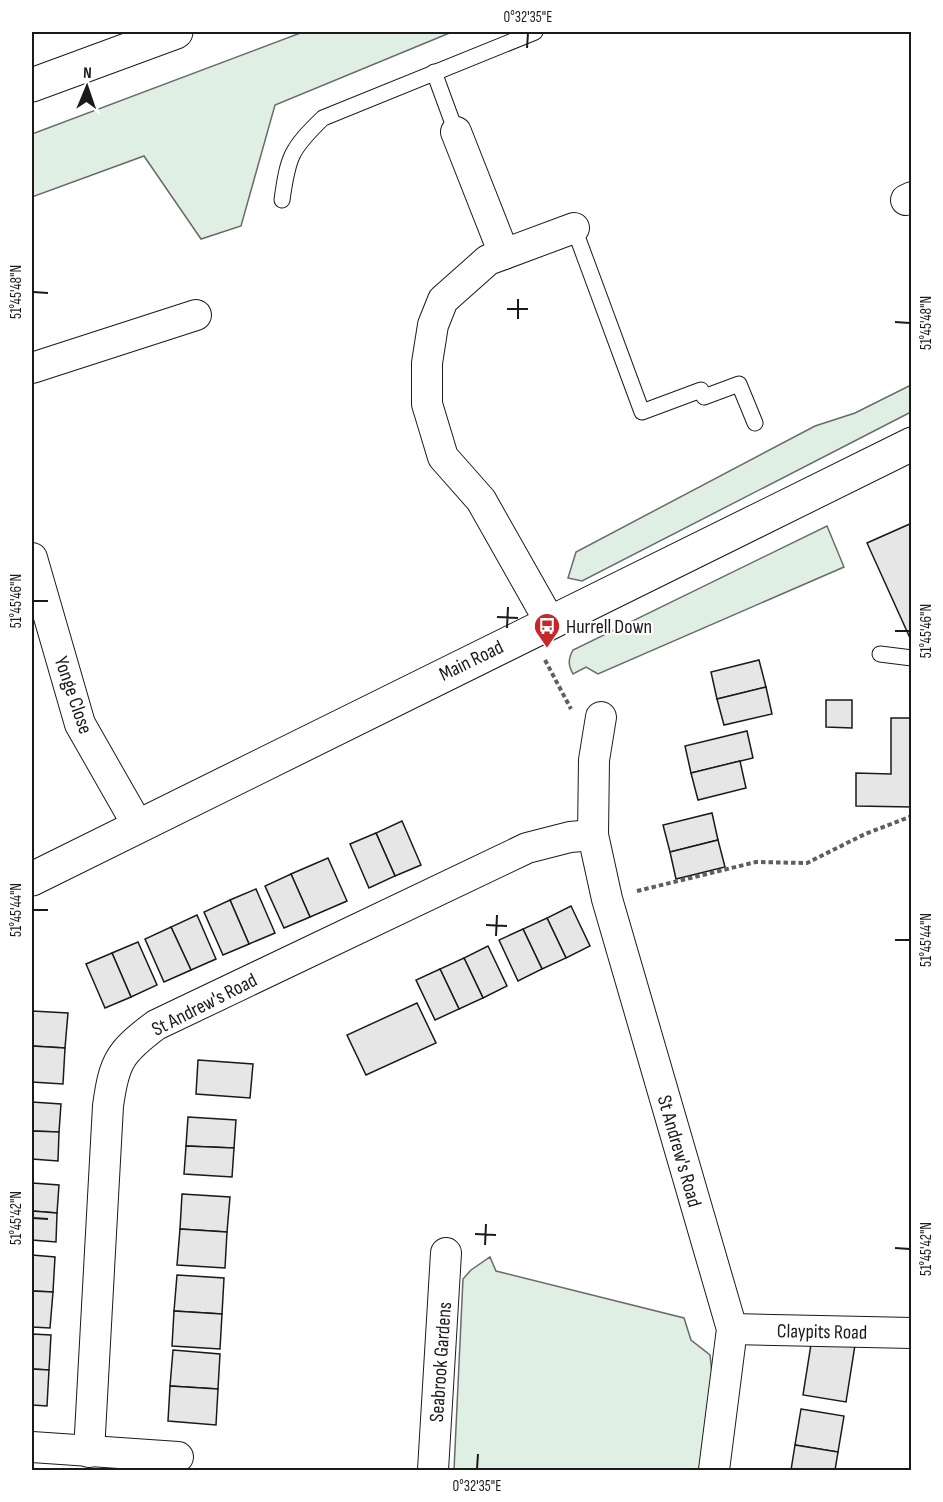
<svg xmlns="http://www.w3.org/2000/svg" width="943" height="1502" font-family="'Sofia Sans Condensed',sans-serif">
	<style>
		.green { fill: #e0efe3; stroke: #6a6a6a; stroke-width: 1.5 }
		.building { fill: #e6e6e6; stroke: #1a1a1a; stroke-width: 1.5 }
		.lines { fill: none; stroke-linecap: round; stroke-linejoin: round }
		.lane-casing { stroke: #1a1a1a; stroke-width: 17 }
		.street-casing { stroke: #1a1a1a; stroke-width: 32 }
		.secondary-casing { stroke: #1a1a1a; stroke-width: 35 }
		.highway-casing { stroke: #1a1a1a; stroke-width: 35 }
		.path { stroke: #5f5f5f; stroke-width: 4; stroke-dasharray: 4.5 3; stroke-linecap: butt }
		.lane { stroke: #fff; stroke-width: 15 }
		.street { stroke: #fff; stroke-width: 30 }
		.secondary { stroke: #fff; stroke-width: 33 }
		.highway { stroke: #fff; stroke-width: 33 }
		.ticks { fill: none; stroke: #1a1a1a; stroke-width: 2 }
		.labels { text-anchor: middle; stroke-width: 4.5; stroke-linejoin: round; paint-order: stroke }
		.poi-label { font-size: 20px; fill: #1a1a1a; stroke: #fff; text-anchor: start }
		.street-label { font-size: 20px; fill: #1a1a1a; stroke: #fff }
		.neatline { fill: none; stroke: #1a1a1a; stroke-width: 2 }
		.ticks-label { font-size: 15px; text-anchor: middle; fill: #1a1a1a }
	</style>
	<rect width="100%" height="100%" fill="#fff"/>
	<!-- green -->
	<g class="green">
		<polygon points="303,32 452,32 275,105 241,226 201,239 144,156 32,197 32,134"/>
		<polygon points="911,385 911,412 582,581 568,578 576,552 815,426 855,413"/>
		<path d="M827,526L844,567L598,674L586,667L573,674C568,665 568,659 573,650Z"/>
		<polygon points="490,1257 496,1271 684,1318 691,1340 710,1355 716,1411 706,1470 454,1470 463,1279 471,1270"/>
	</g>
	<!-- building -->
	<g class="building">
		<polygon points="912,523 912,638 910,638 867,543"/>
		<polygon points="759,660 766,687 717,699 711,672"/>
		<polygon points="766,687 772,714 724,725 717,699"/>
		<polygon points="826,700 852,700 852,728 826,727"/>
		<polygon points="891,718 912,718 912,807 856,806 856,773 891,774"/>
		<polygon points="747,731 753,758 691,773 685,746"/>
		<polygon points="740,761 746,788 698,800 691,773"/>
		<polygon points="712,813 718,840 670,852 663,825"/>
		<polygon points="402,821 421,865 395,876 376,833"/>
		<polygon points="376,833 395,876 369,888 350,844"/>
		<polygon points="718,840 725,867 676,879 670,852"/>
		<polygon points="328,858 347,901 310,917 291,874"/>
		<polygon points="291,874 310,917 284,928 265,886"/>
		<polygon points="256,889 275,933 249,944 230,900"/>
		<polygon points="230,900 249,944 223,955 204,912"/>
		<polygon points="571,906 590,946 566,958 547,918"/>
		<polygon points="197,915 216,959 191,970 171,927"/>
		<polygon points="547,918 566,958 542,969 523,929"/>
		<polygon points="171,927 191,970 164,982 145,939"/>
		<polygon points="523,929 542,969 518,981 499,940"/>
		<polygon points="138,942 157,985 131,997 112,953"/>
		<polygon points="488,946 507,986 483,998 464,958"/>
		<polygon points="112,953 131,997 105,1008 86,964"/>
		<polygon points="464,958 483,998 459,1009 440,969"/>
		<polygon points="440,969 459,1009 435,1020 416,980"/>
		<polygon points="417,1003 436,1043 366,1075 347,1035"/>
		<polygon points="32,1011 68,1013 65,1048 32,1046"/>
		<polygon points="32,1046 65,1048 63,1084 32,1082"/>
		<polygon points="198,1060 253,1064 250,1098 196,1094"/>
		<polygon points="32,1102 61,1104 59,1132 32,1131"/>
		<polygon points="188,1117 236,1120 234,1148 186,1146"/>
		<polygon points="32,1131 59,1132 58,1161 32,1159"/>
		<polygon points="186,1146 234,1148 232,1177 184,1174"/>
		<polygon points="32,1183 59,1185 57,1213 32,1211"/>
		<polygon points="182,1194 230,1197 227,1232 180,1229"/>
		<polygon points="32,1211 57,1213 56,1242 32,1240"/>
		<polygon points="180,1229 227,1232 225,1268 177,1265"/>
		<polygon points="32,1255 55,1257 53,1292 32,1291"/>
		<polygon points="177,1275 224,1278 222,1314 174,1311"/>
		<polygon points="32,1291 53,1292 50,1328 32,1327"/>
		<polygon points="174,1311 222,1314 220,1349 172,1346"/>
		<polygon points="32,1334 51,1335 49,1370 32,1369"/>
		<polygon points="812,1338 855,1345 846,1402 803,1395"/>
		<polygon points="173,1350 220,1354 218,1389 170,1386"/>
		<polygon points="32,1369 49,1370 47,1406 32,1405"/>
		<polygon points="170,1386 218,1389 216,1425 168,1421"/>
		<polygon points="801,1409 844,1416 838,1452 795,1445"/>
		<polygon points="795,1445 838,1452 835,1470 791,1470"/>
	</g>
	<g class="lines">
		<!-- lane casing -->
		<g class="lane-casing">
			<g id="lane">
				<polyline points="434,72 456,132"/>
				<path d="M282,200C288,156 291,149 323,118L535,32"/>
				<polyline points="574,228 642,412 701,390 704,397 739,384 755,423"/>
				<polyline points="880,654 912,658"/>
			</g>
		</g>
		<!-- street casing -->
		<g class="street-casing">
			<g id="street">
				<polyline points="456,132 504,254"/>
				<polyline points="906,200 912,197"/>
				<polyline points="32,368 196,315"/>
				<polyline points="32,558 80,724 137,824"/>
				<polyline points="550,622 481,500 443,457 427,404 427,363 433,325 443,300 488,260 574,228"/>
				<polyline points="601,717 594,760 593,835 607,899 732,1329 714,1470"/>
				<polyline points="732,1329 912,1333"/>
				<polyline points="32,1447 178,1457"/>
				<path d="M89,1452L108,1106C114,1061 120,1052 156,1025L527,848L570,837L593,835"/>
				<polyline points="433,1470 446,1253"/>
			</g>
		</g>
		<!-- secondary casing -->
		<g class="secondary-casing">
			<polyline id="secondary" points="32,879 912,444"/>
		</g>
		<!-- highway casing -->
		<g class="highway-casing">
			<polyline id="highway" points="32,85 176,32"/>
		</g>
		<!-- path -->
		<g class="path">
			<polyline points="545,660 571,709"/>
			<polyline points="637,891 756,862 807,863 865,834 912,816"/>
		</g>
		<!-- lane -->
		<use href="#lane" class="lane"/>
		<!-- street -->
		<use href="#street" class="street"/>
		<!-- secondary -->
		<use href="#secondary" class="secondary"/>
		<!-- highway -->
		<use href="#highway" class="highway"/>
	</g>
	<!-- ticks -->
	<path class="ticks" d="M527,48L528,33M33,292L48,293M507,309H528M518,319V299M895,322L910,323M33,601H48M497,617L518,618M507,628L508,607M895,631H910M33,910H48M486,925L507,926M496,936L497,915M895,940H910M33,1218L48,1219M475,1234L496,1235M485,1245L486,1224M895,1248L910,1249M477,1469L478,1454"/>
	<!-- icons -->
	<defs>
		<g id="bus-pin" transform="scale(1.35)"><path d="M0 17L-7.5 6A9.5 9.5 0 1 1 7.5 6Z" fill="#c62828" stroke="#fff"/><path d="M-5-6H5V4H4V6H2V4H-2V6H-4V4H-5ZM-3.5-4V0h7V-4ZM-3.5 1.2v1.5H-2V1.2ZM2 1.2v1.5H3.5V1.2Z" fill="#fff"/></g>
	</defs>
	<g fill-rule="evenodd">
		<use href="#bus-pin" x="547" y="626"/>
	</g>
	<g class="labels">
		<!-- poi labels -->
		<g class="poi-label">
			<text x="566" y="633">Hurrell Down</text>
		</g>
		<!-- street labels -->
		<g class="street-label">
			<text transform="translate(471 660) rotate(-26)" y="7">Main Road</text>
			<text transform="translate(74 695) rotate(71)" y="7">Yonge Close</text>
			<text transform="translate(204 1004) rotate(-27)" y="7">St Andrew's Road</text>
			<text transform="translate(680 1151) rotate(74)" y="7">St Andrew's Road</text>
			<text transform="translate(822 1331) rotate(1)" y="7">Claypits Road</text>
			<text transform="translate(440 1362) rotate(-86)" y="7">Seabrook Gardens</text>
		</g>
	</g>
	<!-- border -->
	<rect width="943" height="1502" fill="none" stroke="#ffffff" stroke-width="66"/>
	<!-- north arrow -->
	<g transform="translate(87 87) rotate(2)" stroke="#ffffff" stroke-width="4.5" paint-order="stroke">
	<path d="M0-4.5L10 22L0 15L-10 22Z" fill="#1a1a1a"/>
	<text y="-9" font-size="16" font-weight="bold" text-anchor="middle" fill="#1a1a1a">N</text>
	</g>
	<rect x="33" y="33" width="877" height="1436" class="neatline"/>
	<g class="ticks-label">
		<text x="528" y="22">0°32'35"E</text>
		<text transform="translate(16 292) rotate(-90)" y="5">51°45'48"N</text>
		<text transform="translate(926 323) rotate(-90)" y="5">51°45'48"N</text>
		<text transform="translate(16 601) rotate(-90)" y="5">51°45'46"N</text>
		<text transform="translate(926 631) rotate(-90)" y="5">51°45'46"N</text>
		<text transform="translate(16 910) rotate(-90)" y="5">51°45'44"N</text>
		<text transform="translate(926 940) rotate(-90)" y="5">51°45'44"N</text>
		<text transform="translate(16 1218) rotate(-90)" y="5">51°45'42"N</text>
		<text transform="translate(926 1249) rotate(-90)" y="5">51°45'42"N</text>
		<text x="477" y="1491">0°32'35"E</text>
	</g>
</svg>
